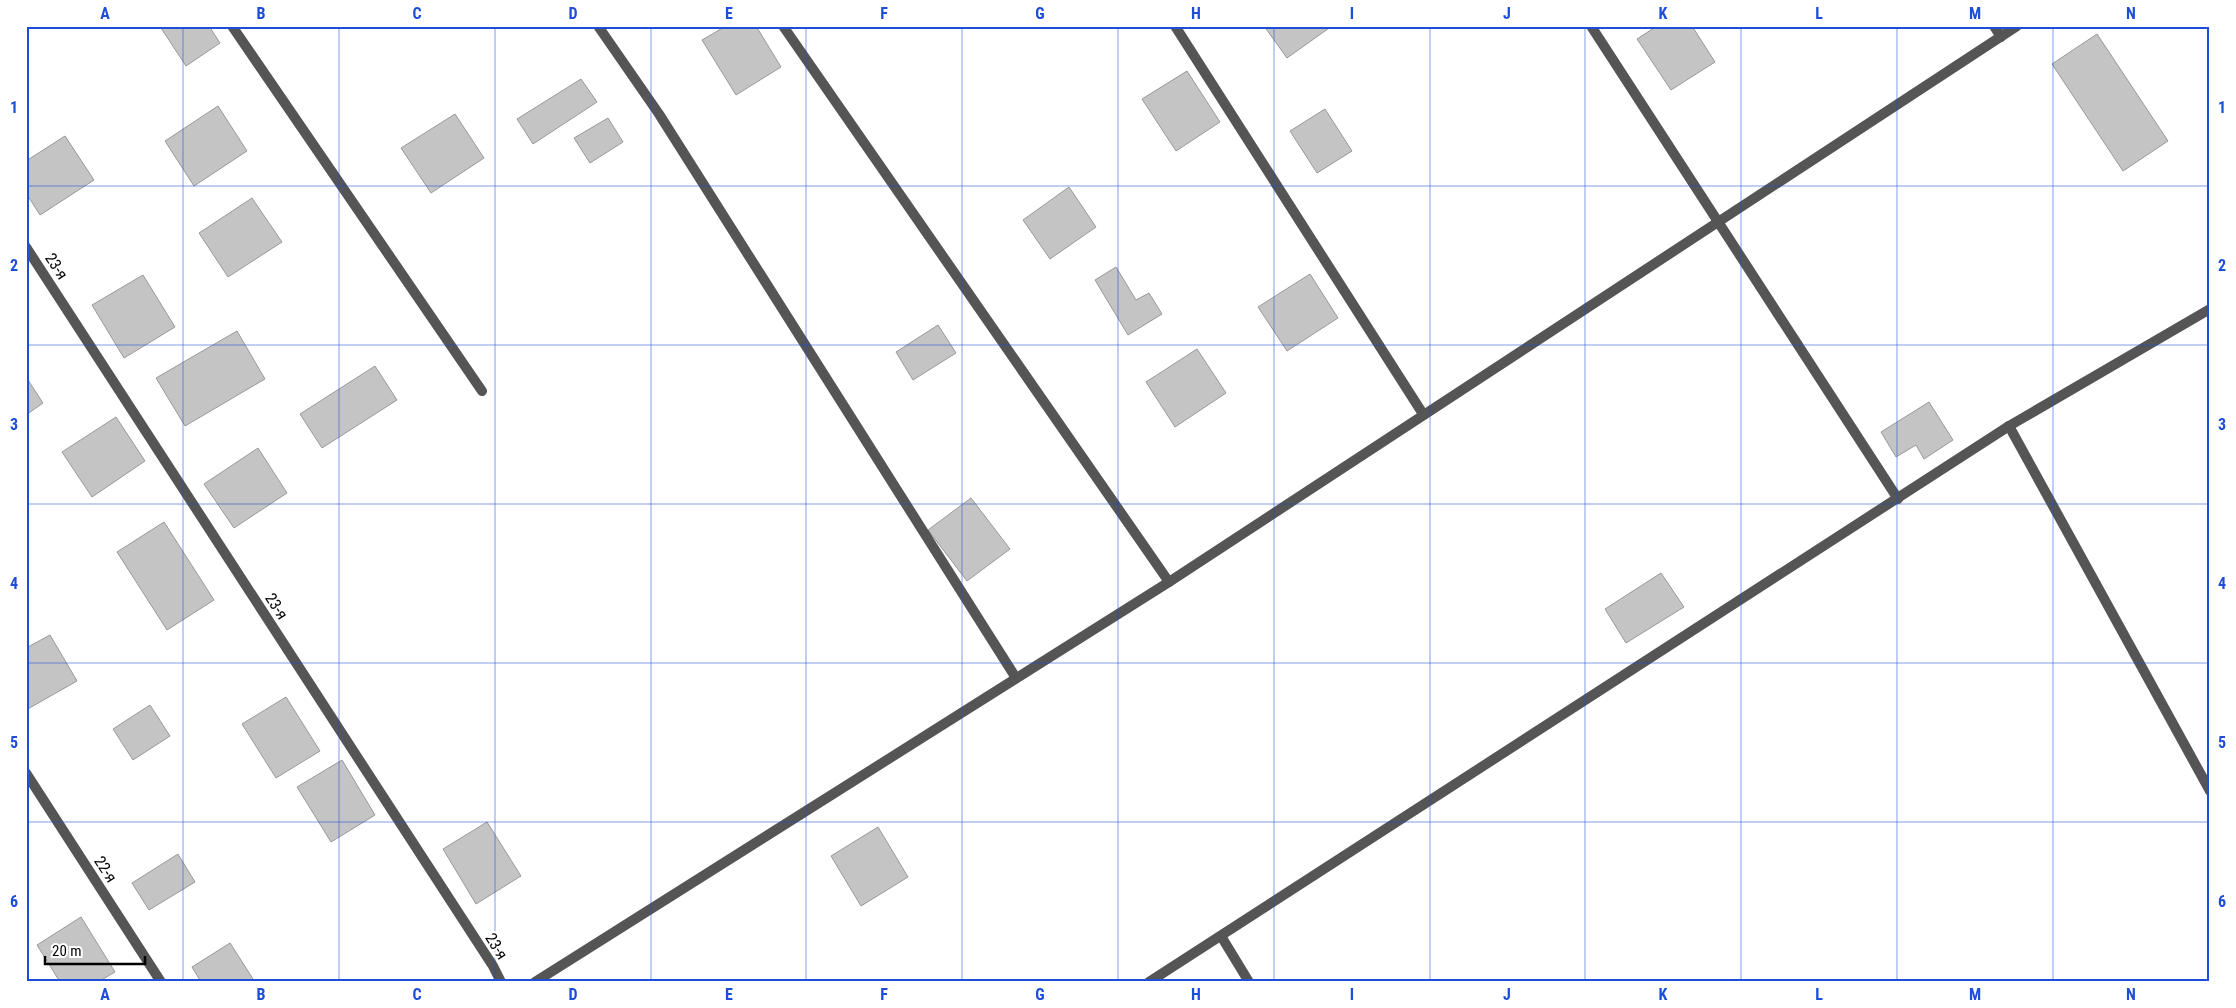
<svg xmlns="http://www.w3.org/2000/svg" width="2236" height="1008" font-family="'Roboto Condensed',sans-serif">
	<style>
		.building { fill: #c4c4c4; stroke: #999 }
		.lines { fill: none; stroke-linecap: round; stroke-linejoin: round }
		.service { stroke: #555; stroke-width: 10 }
		.minor { stroke: #555; stroke-width: 10 }
		.grid { fill: none; stroke: #1d4ed8; stroke-width: 1; stroke-opacity: 0.55 }
		.labels { text-anchor: middle; stroke-width: 4.5; stroke-linejoin: round; paint-order: stroke }
		.street-label { font-size: 16px; fill: #000; stroke: #fff }
		.neatline { fill: none; stroke: #1d4ed8; stroke-width: 2 }
		.grid-label { font-size: 16px; text-anchor: middle; font-weight: bold; fill: #1d4ed8 }
	</style>
	<rect width="100%" height="100%" fill="#fff"/>
	<!-- building -->
	<g class="building">
		<polygon points="165,26 209,26 220,43 186,66 161,28"/>
		<polygon points="726,26 756,26 781,67 736,95 702,40"/>
		<polygon points="1264,26 1332,26 1287,58"/>
		<polygon points="1657,26 1692,26 1715,62 1671,90 1637,39"/>
		<polygon points="2097,34 2168,141 2123,171 2052,64"/>
		<polygon points="1187,71 1220,122 1176,151 1142,99"/>
		<polygon points="581,79 597,102 533,144 517,119"/>
		<polygon points="218,106 247,151 194,186 165,141"/>
		<polygon points="1325,109 1352,151 1317,173 1290,131"/>
		<polygon points="455,114 484,158 431,193 401,148"/>
		<polygon points="608,118 623,142 590,163 574,138"/>
		<polygon points="65,136 94,180 40,215 26,193 26,161"/>
		<polygon points="1069,187 1096,227 1050,259 1023,220"/>
		<polygon points="252,198 282,242 228,277 199,233"/>
		<polygon points="1116,267 1136,300 1149,293 1162,314 1128,335 1095,280"/>
		<polygon points="1310,274 1338,318 1287,351 1258,307"/>
		<polygon points="143,275 175,327 124,358 92,305"/>
		<polygon points="938,325 956,353 913,380 896,352"/>
		<polygon points="237,331 265,379 185,426 156,378"/>
		<polygon points="1197,349 1226,393 1175,427 1146,382"/>
		<polygon points="375,366 397,400 322,448 300,414"/>
		<polygon points="26,377 43,403 26,415"/>
		<polygon points="1929,402 1953,440 1924,459 1916,445 1896,457 1881,432"/>
		<polygon points="116,417 145,461 92,497 62,452"/>
		<polygon points="258,448 287,493 234,528 204,484"/>
		<polygon points="971,498 1010,549 967,581 928,530"/>
		<polygon points="164,522 214,600 167,630 117,552"/>
		<polygon points="1661,573 1684,607 1626,643 1605,609"/>
		<polygon points="50,635 77,681 26,710 26,648"/>
		<polygon points="286,697 320,751 276,778 242,724"/>
		<polygon points="150,705 170,736 133,760 113,729"/>
		<polygon points="342,760 375,815 331,842 297,787"/>
		<polygon points="487,822 521,876 476,904 443,849"/>
		<polygon points="878,827 908,877 861,906 831,856"/>
		<polygon points="178,854 195,882 149,910 132,883"/>
		<polygon points="81,917 115,972 98,982 60,982 37,945"/>
		<polygon points="230,943 255,982 201,982 192,967"/>
	</g>
	<g class="lines">
		<!-- service -->
		<g class="service">
			<polyline points="2009,426 2210,791"/>
			<polyline points="1221,936 1249,982"/>
		</g>
		<!-- minor -->
		<g class="minor">
			<polyline points="232,26 482,391"/>
			<polyline points="598,26 659,114 1016,678"/>
			<polyline points="783,26 1169,582"/>
			<polyline points="1175,26 1423,414"/>
			<polyline points="1591,26 1898,499"/>
			<polyline points="1994,26 2001,37"/>
			<polyline points="26,247 493,966 501,982"/>
			<polyline points="26,773 161,982"/>
			<polyline points="535,982 1169,582 2017,26"/>
			<polyline points="1149,982 2009,426 2210,309"/>
		</g>
	</g>
	<!-- grid -->
	<path class="grid" d="M183,26V982M339,26V982M495,26V982M651,26V982M806,26V982M962,26V982M1118,26V982M1274,26V982M1430,26V982M1585,26V982M1741,26V982M1897,26V982M2053,26V982M26,186H2210M26,345H2210M26,504H2210M26,663H2210M26,822H2210"/>
	<g class="labels">
		<!-- street labels -->
		<g class="street-label">
			<text transform="translate(57 266) rotate(57)" y="6">23-я</text>
			<text transform="translate(277 606) rotate(57)" y="6">23-я</text>
			<text transform="translate(106 869) rotate(57)" y="6">22-я</text>
			<text transform="translate(497 946) rotate(58)" y="6">23-я</text>
		</g>
	</g>
	<!-- border -->
	<rect width="2236" height="1008" fill="none" stroke="#ffffff" stroke-width="55"/>
	<!-- scale -->
	<path d="M45 956v8h100v-8" fill="none" stroke="#000000" stroke-width="2.5"/>
	<text x="52" y="956" font-size="15" fill="#000000" stroke="#ffffff" stroke-width="4" paint-order="stroke">20 m</text>
	<rect x="28" y="28" width="2180" height="952" class="neatline"/>
	<g class="grid-label">
		<text x="105" y="19">A</text>
		<text x="261" y="19">B</text>
		<text x="417" y="19">C</text>
		<text x="573" y="19">D</text>
		<text x="729" y="19">E</text>
		<text x="884" y="19">F</text>
		<text x="1040" y="19">G</text>
		<text x="1196" y="19">H</text>
		<text x="1352" y="19">I</text>
		<text x="1507" y="19">J</text>
		<text x="1663" y="19">K</text>
		<text x="1819" y="19">L</text>
		<text x="1975" y="19">M</text>
		<text x="2131" y="19">N</text>
		<text x="14" y="113">1</text>
		<text x="2222" y="113">1</text>
		<text x="14" y="271">2</text>
		<text x="2222" y="271">2</text>
		<text x="14" y="430">3</text>
		<text x="2222" y="430">3</text>
		<text x="14" y="589">4</text>
		<text x="2222" y="589">4</text>
		<text x="14" y="748">5</text>
		<text x="2222" y="748">5</text>
		<text x="14" y="907">6</text>
		<text x="2222" y="907">6</text>
		<text x="105" y="1000">A</text>
		<text x="261" y="1000">B</text>
		<text x="417" y="1000">C</text>
		<text x="573" y="1000">D</text>
		<text x="729" y="1000">E</text>
		<text x="884" y="1000">F</text>
		<text x="1040" y="1000">G</text>
		<text x="1196" y="1000">H</text>
		<text x="1352" y="1000">I</text>
		<text x="1507" y="1000">J</text>
		<text x="1663" y="1000">K</text>
		<text x="1819" y="1000">L</text>
		<text x="1975" y="1000">M</text>
		<text x="2131" y="1000">N</text>
	</g>
</svg>
